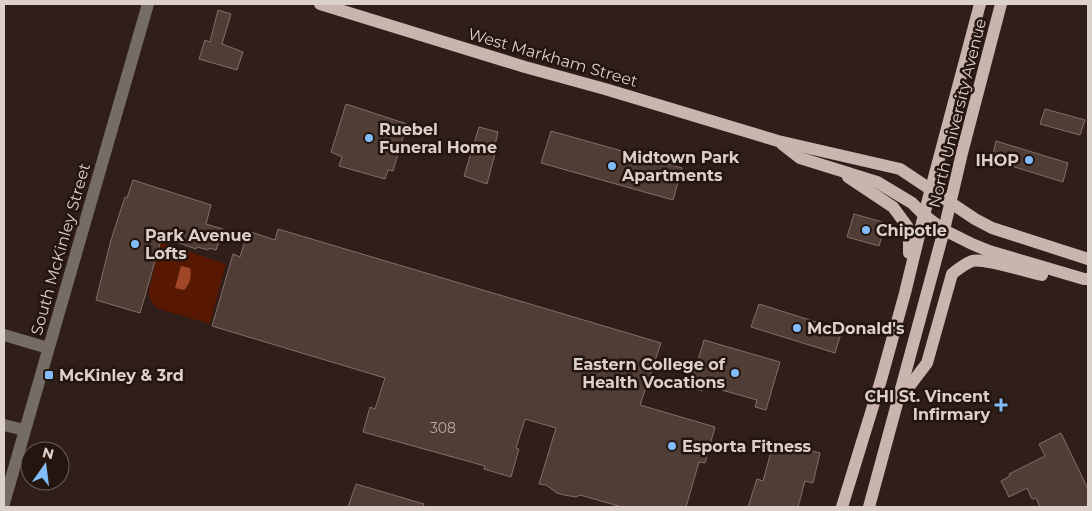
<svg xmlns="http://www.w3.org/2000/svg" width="1092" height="511" font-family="Montserrat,sans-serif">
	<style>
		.green { fill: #571700 }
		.water { fill: #a04727 }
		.building { fill: #503d36; stroke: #846f68 }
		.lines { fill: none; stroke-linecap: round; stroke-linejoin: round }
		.minor { stroke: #756c68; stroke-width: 12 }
		.major { stroke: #c9b5ae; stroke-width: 12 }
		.poi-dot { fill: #80bdfa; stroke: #25150f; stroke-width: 2 }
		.labels { text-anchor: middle; stroke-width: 5; stroke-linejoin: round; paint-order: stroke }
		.number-label { font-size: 14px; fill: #b9aba6 }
		.street-label { font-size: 16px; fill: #dcd0cb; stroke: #25150f }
		.poi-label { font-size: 16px; font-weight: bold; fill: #dcd0cb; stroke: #25150f; text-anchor: start }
	</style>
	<rect width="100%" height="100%" fill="#2f1e19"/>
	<!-- green -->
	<polygon class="green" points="160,242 226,264 210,324 156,308 148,295"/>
	<!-- water -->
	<path class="water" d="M181,266L190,268C192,277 190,284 184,290L175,288Z"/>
	<!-- building -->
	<g class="building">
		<polygon points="218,10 231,14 222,44 243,52 237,70 199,59 205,40 210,42"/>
		<polygon points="346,104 407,124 393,171 388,170 385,179 339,166 342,157 331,152"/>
		<polygon points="1045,109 1085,120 1080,135 1040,124"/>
		<polygon points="479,127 498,132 494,149 496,150 487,184 464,176"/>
		<polygon points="551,131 682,168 673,200 541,163"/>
		<polygon points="996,141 1068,163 1063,182 1005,164 1006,162 992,158"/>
		<polygon points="133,180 211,205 206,224 223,229 216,250 209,248 208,250 197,247 196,249 162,237 140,313 96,300 111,240 125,197 127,198"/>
		<polygon points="854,214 886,223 879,246 847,237"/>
		<polygon points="278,229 661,343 640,405 715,427 705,463 699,462 686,507 622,507 580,495 576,497 564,495 557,493 546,485 539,484 556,428 525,419 516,448 519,449 511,477 484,469 485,466 363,432 370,407 375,409 385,378 212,326 233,254 240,257 248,231 275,240"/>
		<polygon points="759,304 842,330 835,353 751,327"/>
		<polygon points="704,340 780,362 766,410 755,407 757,400 704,385 702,391 690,387"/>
		<polygon points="1061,433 1088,489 1088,507 1040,507 1036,498 1032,499 1027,488 1009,497 1001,481 1010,476 1009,474 1045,456 1039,444"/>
		<polygon points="774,441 820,453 813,483 805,481 798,507 748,507 757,479 763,481"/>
		<polygon points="356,484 424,504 423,507 348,507"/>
	</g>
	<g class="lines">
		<!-- minor -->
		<g class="minor">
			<polyline points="4,335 48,348"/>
			<polyline points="4,425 24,430"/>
			<polyline points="4,503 148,4"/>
		</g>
		<!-- major -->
		<g class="major">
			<polyline points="320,4 525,67 605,89 778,141 900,169 975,219 992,228 1088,259"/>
			<polyline points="782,144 800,158 877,182 912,203 924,215 944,230 972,244 989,251 1084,279 1088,279"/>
			<polyline points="848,177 893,207 907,226 909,240 909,253"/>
			<path d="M902,396L927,363L952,274C958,269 965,264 972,261C984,258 1028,272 1042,275"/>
			<polyline points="842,507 881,380 905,293 924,215 980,4"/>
			<polyline points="869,507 944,230 962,153 1001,4"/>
		</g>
	</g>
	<!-- markers -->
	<g class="poi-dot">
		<circle cx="369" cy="138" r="5"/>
		<circle cx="1029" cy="160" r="5"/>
		<circle cx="612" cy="166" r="5"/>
		<circle cx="866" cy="230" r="5"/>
		<circle cx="135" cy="244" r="5"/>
		<circle cx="797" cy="328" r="5"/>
		<circle cx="735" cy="373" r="5"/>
		<rect x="44" y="370" width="10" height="10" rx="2.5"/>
		<path d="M998.5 397.5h5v5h5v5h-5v5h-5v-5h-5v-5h5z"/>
		<circle cx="672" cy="446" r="5"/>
	</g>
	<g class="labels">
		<!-- number labels -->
		<g class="number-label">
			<text x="443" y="433">308</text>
		</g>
		<!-- street labels -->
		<g class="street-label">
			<text transform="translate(553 57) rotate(16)" y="6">West Markham Street</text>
			<text transform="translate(957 113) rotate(-76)" y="6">North University Avenue</text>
			<text transform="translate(60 249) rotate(-74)" y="6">South McKinley Street</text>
		</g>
		<!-- poi labels -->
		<g class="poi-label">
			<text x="379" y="135">Ruebel<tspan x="379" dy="18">Funeral Home</tspan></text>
			<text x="622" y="163">Midtown Park<tspan x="622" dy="18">Apartments</tspan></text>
			<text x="1019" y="166" text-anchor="end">IHOP</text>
			<text x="876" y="236">Chipotle</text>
			<text x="145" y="241">Park Avenue<tspan x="145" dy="18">Lofts</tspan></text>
			<text x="807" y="334">McDonald's</text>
			<text x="725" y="370" text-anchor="end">Eastern College of<tspan x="725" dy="18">Health Vocations</tspan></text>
			<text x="59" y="381">McKinley &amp; 3rd</text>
			<text x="990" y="402" text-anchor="end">CHI St. Vincent<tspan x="990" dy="18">Infirmary</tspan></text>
			<text x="682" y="452">Esporta Fitness</text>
		</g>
	</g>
	<!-- border -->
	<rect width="1092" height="511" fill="none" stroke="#dcd0cb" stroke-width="10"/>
	<!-- north arrow -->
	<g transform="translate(45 466) rotate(14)"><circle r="24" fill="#25150f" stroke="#6e605a"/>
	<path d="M0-4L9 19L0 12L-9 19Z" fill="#80bdfa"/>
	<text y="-8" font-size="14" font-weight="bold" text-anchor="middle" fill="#dcd0cb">N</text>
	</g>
</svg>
